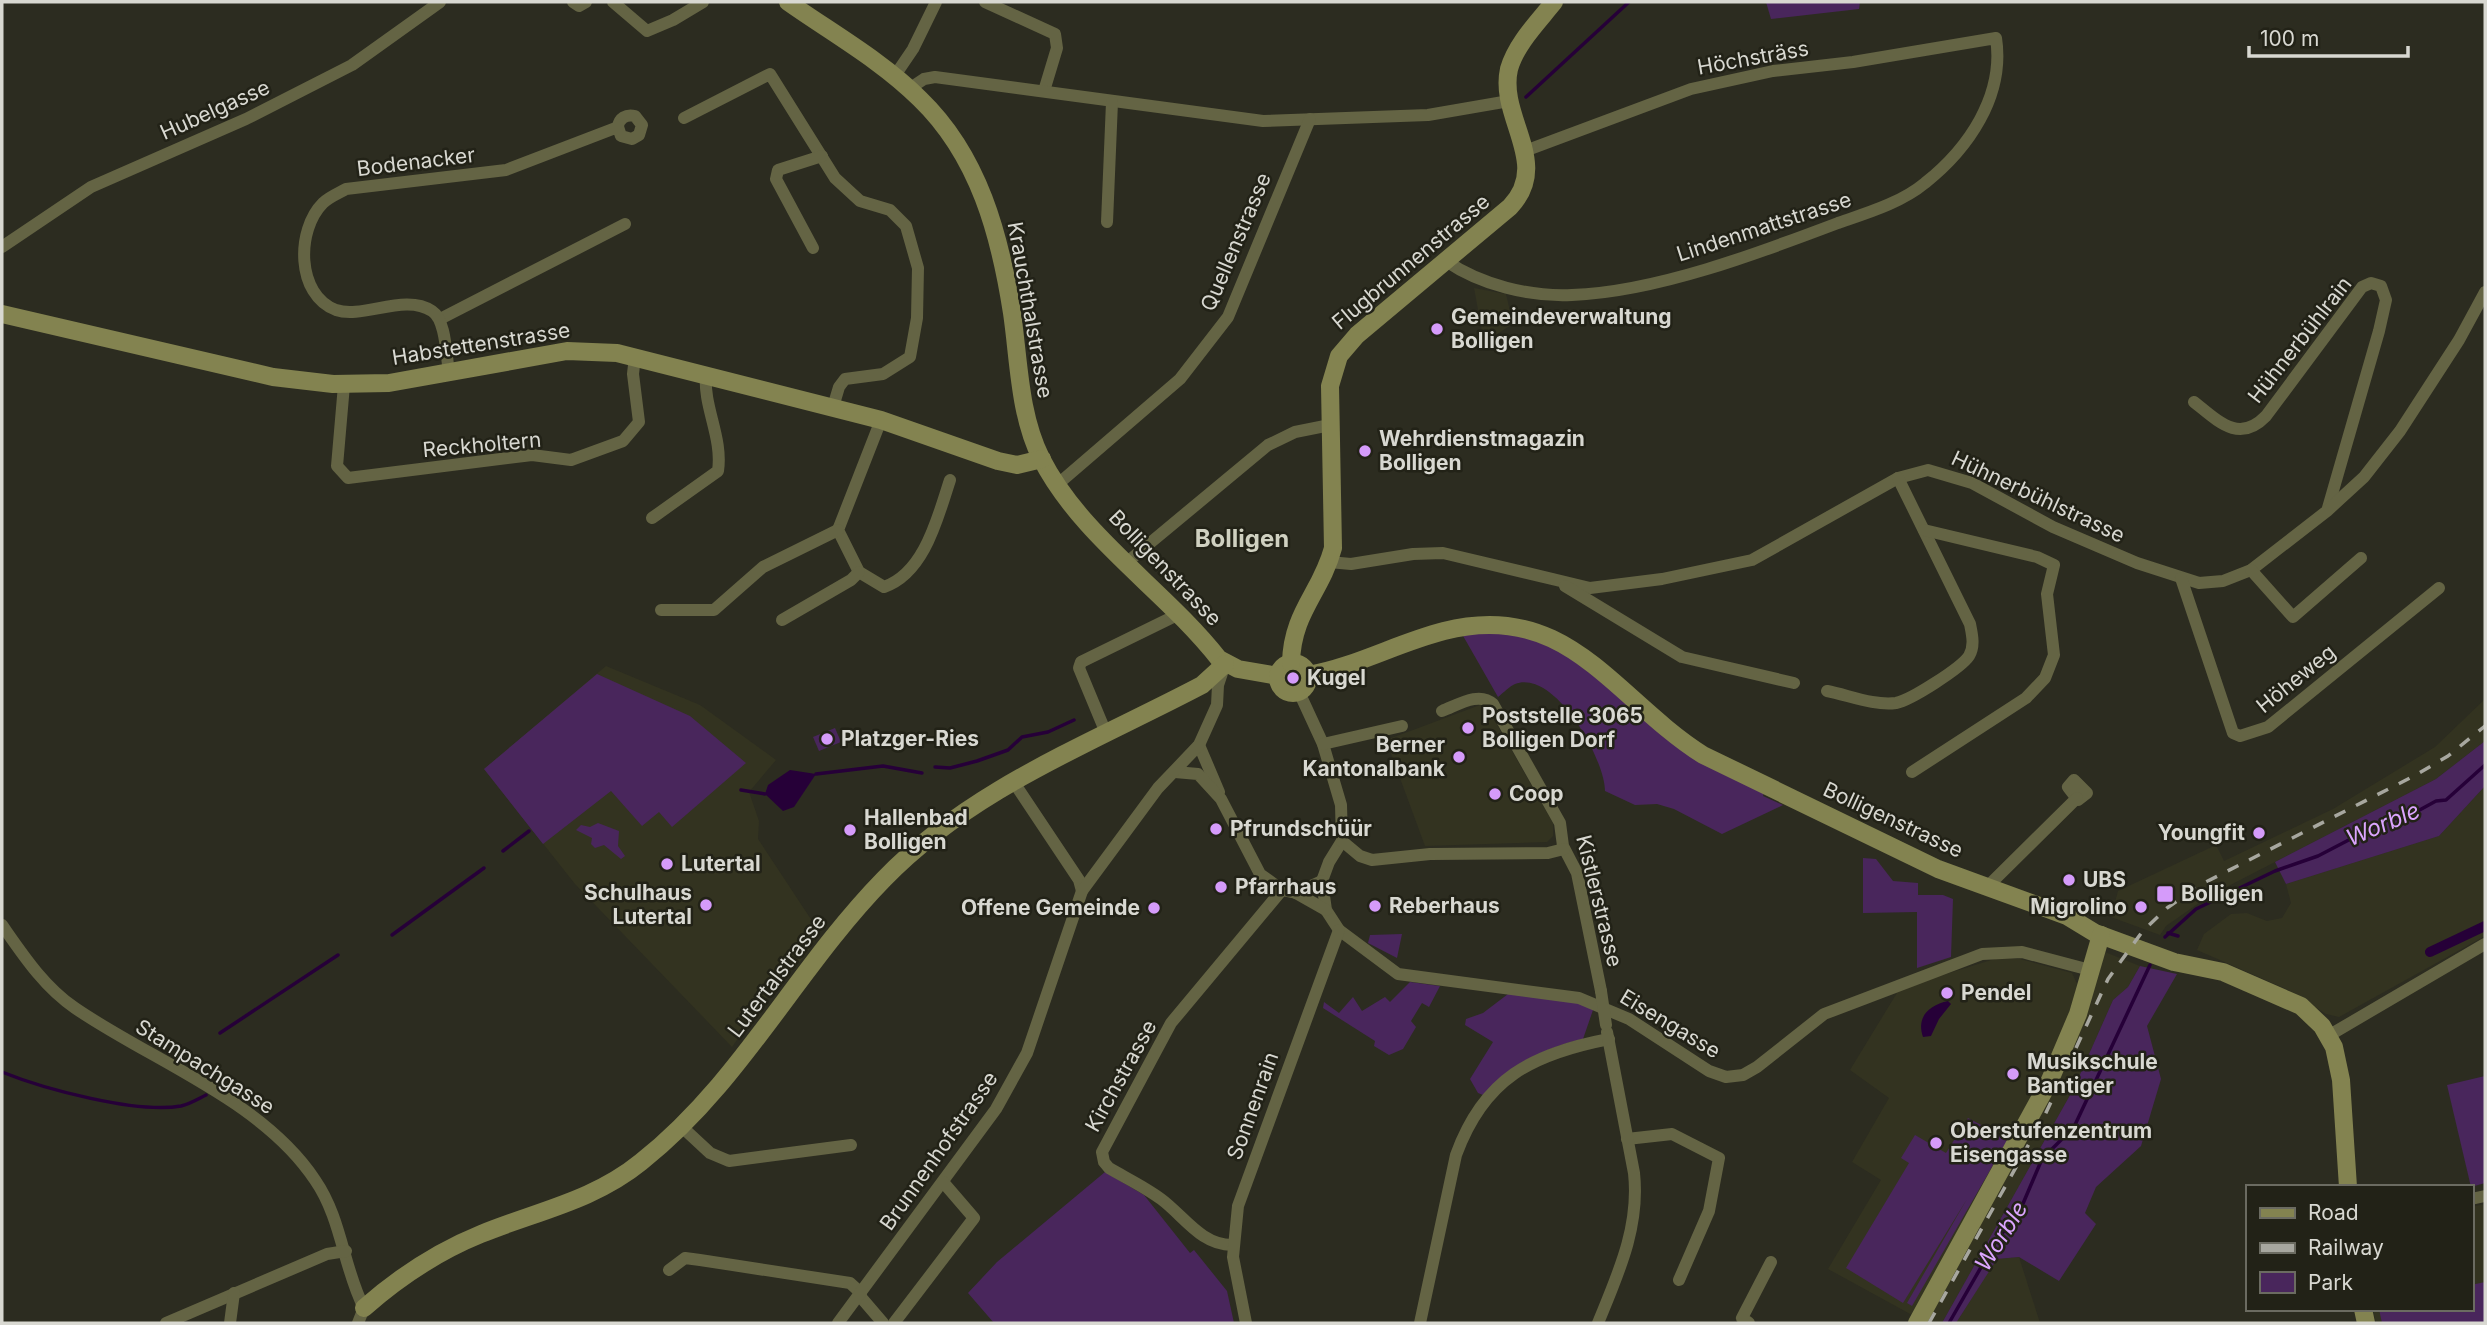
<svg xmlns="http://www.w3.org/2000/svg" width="2487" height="1325" font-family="Inter,sans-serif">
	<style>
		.built { fill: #333320 }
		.green { fill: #49265c }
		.water { fill: #260038 }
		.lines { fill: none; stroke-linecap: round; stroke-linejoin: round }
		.stream { stroke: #260038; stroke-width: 3.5 }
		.canal { stroke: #260038; stroke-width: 10 }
		.street { stroke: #646444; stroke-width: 12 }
		.secondary { stroke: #838350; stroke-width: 18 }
		.rail { stroke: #a7a79f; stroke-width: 3.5; stroke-dasharray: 12 12; stroke-linecap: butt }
		.street-bridge { stroke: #646444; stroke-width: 12 }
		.poi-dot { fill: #d59bfa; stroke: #222217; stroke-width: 2.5 }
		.labels { text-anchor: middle; stroke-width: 5; stroke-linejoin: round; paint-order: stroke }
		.street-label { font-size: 21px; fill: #d8d8d1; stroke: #222217 }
		.poi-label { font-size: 21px; font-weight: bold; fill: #d8d8d1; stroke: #222217; text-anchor: start }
		.water-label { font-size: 23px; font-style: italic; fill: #dba5fe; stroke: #222217 }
		.quarter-label { font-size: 24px; font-weight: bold; fill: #cfd0c0; stroke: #222217 }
	</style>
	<rect width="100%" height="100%" fill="#2c2c20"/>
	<!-- built -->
	<g class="built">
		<polygon points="1474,288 1506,294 1513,324 1484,342"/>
		<polygon points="606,666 700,705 776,760 749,792 759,821 758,839 820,933 804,957 767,997 732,1047 575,884 484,769"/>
		<polygon points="2485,699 2485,741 2436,779 2209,896 2166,926 2160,935 2111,917 2118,891 2216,845 2224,861 2333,809 2435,747"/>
		<polygon points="1480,705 1487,707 1553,823 1553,836 1547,842 1425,846 1386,740"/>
		<polygon points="2485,786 2485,936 2339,1017 2326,1014 2286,989 2197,950 2204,934 2231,914 2247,913 2267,921 2282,918 2291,903 2286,884 2439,836"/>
		<polygon points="2105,952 2140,966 2128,987 2113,1000 2074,1088 1942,1323 1922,1323"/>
		<polygon points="1998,958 2020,959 2072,973 2077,984 2074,996 2064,1030 2019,1123 1912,1315 1828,1269 1881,1180 1852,1162 1889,1098 1850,1070 1900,988"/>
		<polygon points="2485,1204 2485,1323 2376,1323 2373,1309 2471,1309 2471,1207"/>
		<polygon points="2019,1257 2040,1323 1956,1323 1996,1259"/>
	</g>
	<!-- green -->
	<g class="green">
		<polygon points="1766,2 1860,2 1859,9 1771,19"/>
		<path d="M1514,632L1567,654L1764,792L1763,796L1783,805L1722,834L1674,809L1657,804L1635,805L1605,791C1605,759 1555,669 1515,684C1510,686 1503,693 1498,697L1462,634Z"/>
		<polygon points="597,674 690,716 746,763 672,827 659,812 642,826 611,791 543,844 484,769"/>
		<polygon points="835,728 841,742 819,751 813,737"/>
		<polygon points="2485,741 2485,786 2439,836 2286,884 2275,862 2436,779"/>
		<polygon points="598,823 619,831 618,846 625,856 621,859 604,845 595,848 591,844 592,838 576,830 581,825 590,827"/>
		<polygon points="1863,858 1876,859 1893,881 1918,883 1918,895 1943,895 1953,899 1951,957 1917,968 1917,912 1863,913"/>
		<polygon points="1402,934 1397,958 1368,943 1370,935"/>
		<polygon points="2140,966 2177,974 2147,1026 2161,1079 2141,1146 2096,1187 2085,1213 2096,1224 2059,1281 2019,1257 1997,1259 1956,1323 1942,1323 2074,1088 2113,1000 2128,987"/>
		<polygon points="1410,982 1440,986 1429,1007 1422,1003 1411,1021 1416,1027 1403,1049 1389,1055 1374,1046 1375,1041 1323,1008 1324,1002 1339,1013 1353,997 1362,1011 1385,997 1390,1002"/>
		<path d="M1512,991L1586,1003L1593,1010L1583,1039C1542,1048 1513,1066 1483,1095L1478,1093L1470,1079L1493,1042L1465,1025L1466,1019L1483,1013Z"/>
		<polygon points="2485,1076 2485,1183 2471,1187 2447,1085"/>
		<polygon points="1968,1118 2008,1139 1912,1306 1907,1303 1967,1199 1903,1303 1846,1268 1909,1163 1901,1158 1915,1135 1946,1153"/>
		<polygon points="1105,1172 1144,1195 1190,1253 1194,1250 1227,1291 1234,1323 994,1323 968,1293 997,1262"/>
		<polygon points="2485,1282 2485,1323 2382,1323 2379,1309 2471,1309 2471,1285"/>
	</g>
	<!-- water -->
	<g class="water">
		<polygon points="790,770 816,774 794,807 783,811 765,794 768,785"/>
		<path d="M1948,1001L1951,1004L1939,1019L1931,1036L1923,1037C1916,1017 1929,1005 1948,1001Z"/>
	</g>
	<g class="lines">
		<!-- stream -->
		<g class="stream">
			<polyline points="1526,97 1629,2"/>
			<polyline points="935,767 950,768 977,761 1008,750 1022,737 1048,732 1074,720"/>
			<polyline points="816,774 883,766 922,773"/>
			<polyline points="741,790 765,794"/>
			<polyline points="503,851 529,831"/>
			<polyline points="2168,933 2178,936"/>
			<polyline points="392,935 484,868"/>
			<polyline points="2165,937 2196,909 2275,871 2318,856 2389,819 2405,818 2436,801 2446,800 2485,765"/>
			<polyline points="220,1033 338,955"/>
			<path d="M2,1072C44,1089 137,1114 181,1106C190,1104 198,1099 206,1095"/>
			<polyline points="1949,1323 1999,1236 2016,1220 2042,1159 2074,1127 2150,965"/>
		</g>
		<!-- canal -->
		<polyline class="canal" points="2430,952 2485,926"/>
		<!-- street -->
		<g class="street">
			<polyline points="573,2 579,6 586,2"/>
			<polyline points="613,2 647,31 673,20 703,2"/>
			<polyline points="985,2 1055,34 1057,48 1044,91"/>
			<polyline points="894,77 913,49 936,2"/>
			<polyline points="909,89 924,79 935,77 1263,121 1428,115 1509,101"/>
			<polyline points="684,118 770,74 835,178 860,201 890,210 906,226 918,268 917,318 910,357 883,374 845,379 839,387 833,407"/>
			<polyline points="1107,222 1112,102"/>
			<polyline points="2,247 91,187 246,119 352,65 440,2"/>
			<polyline points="813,248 776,179 778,170 822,156"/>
			<path d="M1446,261C1481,285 1530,297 1572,295C1656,292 1759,253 1838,223C1867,213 1901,203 1925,183C1968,149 2005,96 1996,38L1853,62L1773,71L1691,89L1525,151"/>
			<polyline points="440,319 625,224"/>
			<path d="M449,372C446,355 446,320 432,311C405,293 363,319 336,310C296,295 296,230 323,203C329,197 339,193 346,189L506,170L618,127C619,118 626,114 635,116L642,125L639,135L632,139L621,136L618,127"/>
			<polyline points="344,385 337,466 348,478 532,455 571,460 623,441 639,422 633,374 635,356"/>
			<path d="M2194,402C2218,421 2239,444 2266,416L2362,287L2371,283L2381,286L2386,300L2379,331L2328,508"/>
			<path d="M881,420L838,530L859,572L884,587C925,573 938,516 950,480"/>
			<polyline points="1058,484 1180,379 1228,317 1310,119"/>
			<path d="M652,518L718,471C723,437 703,407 706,374"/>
			<polyline points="1329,562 1351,564 1413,554 1443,553 1590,588 1662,579 1752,560 1898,478 1928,470 1972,483 2053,527 2137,563 2199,583 2223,581 2251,570 2327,511 2364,477 2400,431 2459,340 2485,292"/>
			<polyline points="1126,563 1268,445 1295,432 1330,425"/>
			<polyline points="2251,570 2293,617 2361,558"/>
			<polyline points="2181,578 2233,733 2240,736 2268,727 2439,588"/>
			<polyline points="1565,586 1682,657 1794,683"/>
			<polyline points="661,610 714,610 763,567 838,530"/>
			<polyline points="782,620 851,580 859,572"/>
			<path d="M1827,691C1848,695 1874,706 1896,703C1911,700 1961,668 1969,656C1975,646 1972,634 1970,624L1898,478"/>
			<polyline points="1299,692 1323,744 1341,805 1342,841 1329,862 1322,881 1326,910 1339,930 1398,974 1579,998 1629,1019 1709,1071 1726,1077 1743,1075 1757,1067 1824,1014 1982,954 2022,952 2090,970"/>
			<path d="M1442,711C1458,705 1479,691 1493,704L1560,823L1563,846L1577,873L1601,991"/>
			<polyline points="1106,733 1079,668 1081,662 1177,615"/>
			<polyline points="1323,744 1402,726"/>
			<polyline points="1199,745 1219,792"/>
			<polyline points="1175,772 1198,774 1221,799 1260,874 1282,890 1296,893 1326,910"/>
			<polyline points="1912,772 2026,698 2045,678 2054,655 2047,594 2054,565 2037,557 1924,530"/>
			<polygon points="2074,780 2087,793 2078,800 2068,787"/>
			<polyline points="1013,781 1079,880 1082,891"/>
			<polyline points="1342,841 1360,856 1372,860 1430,854 1548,853 1564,849"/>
			<polyline points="1987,887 2077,798"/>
			<polyline points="1296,893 1322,881"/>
			<path d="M2,925C23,955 44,987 75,1008C152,1061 262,1100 315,1180C342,1219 343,1267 364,1308L358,1323"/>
			<polyline points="2328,1036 2485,944"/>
			<polyline points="682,1127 710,1153 729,1161 851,1145"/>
			<polyline points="1627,1139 1672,1134 1719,1158 1709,1211 1679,1280"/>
			<polyline points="2471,1199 2485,1196"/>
			<path d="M1232,1245C1201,1245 1184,1216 1161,1199C1145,1187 1126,1178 1109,1168L1104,1162L1102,1152L1171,1023L1282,890"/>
			<polyline points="669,1270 685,1258 700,1260 850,1283 861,1293"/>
			<polyline points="859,1295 883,1323"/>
			<polyline points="166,1323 327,1254 346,1251"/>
			<polyline points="230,1323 234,1293"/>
			<polyline points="838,1323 996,1109 1027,1053 1082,891 1158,788 1199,745 1217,705 1218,685 1224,667"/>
			<polyline points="894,1323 974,1218 943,1182"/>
			<polyline points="1246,1323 1233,1257 1238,1206 1339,930"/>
			<path d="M1420,1323L1456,1155C1484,1078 1532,1054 1609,1039"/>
			<path d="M1598,1323C1618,1274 1640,1227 1634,1173L1607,1032"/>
			<polyline points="1749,1323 1742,1318 1771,1262"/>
		</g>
		<!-- secondary -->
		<g class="secondary">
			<path d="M788,2C832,33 882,61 920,99C979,156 1000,235 1012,313C1019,361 1019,414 1041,458C1081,537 1166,591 1219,659L1238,669L1278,676"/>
			<polyline points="2,314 273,377 333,384 389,383 567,351 617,353 881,420 998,461 1017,465 1042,459"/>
			<circle cx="1293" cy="678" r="15"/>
			<path d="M1291,663C1292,612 1321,593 1333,548L1330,386L1339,356L1357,335L1510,207C1552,163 1498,118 1509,69C1516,44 1538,22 1554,2"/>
			<path d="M1308,675C1355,667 1397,643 1444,631C1568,599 1613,698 1703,755L1938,869L2067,916L2095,933L2174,962L2223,972L2301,1006L2322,1026L2334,1047L2341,1080L2348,1187"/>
			<path d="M364,1308C398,1278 439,1251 481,1234C537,1211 593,1201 641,1162C741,1083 796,969 884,879C972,788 1092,743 1202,685L1225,664"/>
			<polyline points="2363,1309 2366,1323"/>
			<polyline points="1917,1323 2050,1080 2078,1014 2101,935"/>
		</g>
		<!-- rail -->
		<polyline class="rail" points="1929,1323 2044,1117 2108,979 2142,932 2167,908 2202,884 2414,776 2448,756 2485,726"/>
		<!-- street-bridge -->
		<polyline class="street-bridge" points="1601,991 1606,1025"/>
	</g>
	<!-- markers -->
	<g class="poi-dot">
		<circle cx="1437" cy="329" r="7"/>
		<circle cx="1365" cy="451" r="7"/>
		<circle cx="1293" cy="678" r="7"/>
		<circle cx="1468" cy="728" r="7"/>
		<circle cx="827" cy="739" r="7"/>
		<circle cx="1459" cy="757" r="7"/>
		<circle cx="1495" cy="794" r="7"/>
		<circle cx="1216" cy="829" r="7"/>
		<circle cx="850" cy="830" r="7"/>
		<circle cx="2259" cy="833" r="7"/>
		<circle cx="667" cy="864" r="7"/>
		<circle cx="2069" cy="880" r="7"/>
		<circle cx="1221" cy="887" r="7"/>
		<rect x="2156" y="885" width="18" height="18" rx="3.5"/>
		<circle cx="706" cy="905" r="7"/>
		<circle cx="1375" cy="906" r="7"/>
		<circle cx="2141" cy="907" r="7"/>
		<circle cx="1154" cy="908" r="7"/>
		<circle cx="1947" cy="993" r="7"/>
		<circle cx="2013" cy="1074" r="7"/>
		<circle cx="1936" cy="1143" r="7"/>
	</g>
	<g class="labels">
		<!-- street labels -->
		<g class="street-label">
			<text transform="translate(1753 58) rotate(-10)" y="7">Höchsträss</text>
			<text transform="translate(215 110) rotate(-24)" y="7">Hubelgasse</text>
			<text transform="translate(416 162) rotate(-7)" y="7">Bodenacker</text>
			<text transform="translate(1764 227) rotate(-18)" y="7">Lindenmattstrasse</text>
			<text transform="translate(1236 242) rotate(-67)" y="7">Quellenstrasse</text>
			<text transform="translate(1411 262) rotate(-40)" y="7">Flugbrunnenstrasse</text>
			<text transform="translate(1030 310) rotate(80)" y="7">Krauchthalstrasse</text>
			<text transform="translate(2300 340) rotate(-52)" y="7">Hühnerbühlrain</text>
			<text transform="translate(481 344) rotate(-9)" y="7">Habstettenstrasse</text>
			<text transform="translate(482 445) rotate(-5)" y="7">Reckholtern</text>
			<text transform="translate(2038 497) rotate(25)" y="7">Hühnerbühlstrasse</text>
			<text transform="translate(1165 568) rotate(46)" y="7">Bolligenstrasse</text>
			<text transform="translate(2296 679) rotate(-39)" y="7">Höheweg</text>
			<text transform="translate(1893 820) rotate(25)" y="7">Bolligenstrasse</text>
			<text transform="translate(1599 901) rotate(76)" y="7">Kistlerstrasse</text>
			<text transform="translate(777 976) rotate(-53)" y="7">Lutertalstrasse</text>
			<text transform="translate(1670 1024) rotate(31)" y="7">Eisengasse</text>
			<text transform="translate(205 1067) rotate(32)" y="7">Stampachgasse</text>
			<text transform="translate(1121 1076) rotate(-61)" y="7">Kirchstrasse</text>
			<text transform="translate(1253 1106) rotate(-70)" y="7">Sonnenrain</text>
			<text transform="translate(939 1151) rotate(-55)" y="7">Brunnenhofstrasse</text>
		</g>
		<!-- poi labels -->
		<g class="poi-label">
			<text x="1451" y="324">Gemeindeverwaltung<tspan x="1451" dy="24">Bolligen</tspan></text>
			<text x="1379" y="446">Wehrdienstmagazin<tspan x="1379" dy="24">Bolligen</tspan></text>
			<text x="1307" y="685">Kugel</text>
			<text x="1482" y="723">Poststelle 3065<tspan x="1482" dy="24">Bolligen Dorf</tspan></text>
			<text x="841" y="746">Platzger-Ries</text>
			<text x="1445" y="752" text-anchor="end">Berner<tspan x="1445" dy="24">Kantonalbank</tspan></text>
			<text x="1509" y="801">Coop</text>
			<text x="864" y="825">Hallenbad<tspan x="864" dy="24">Bolligen</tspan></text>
			<text x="1230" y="836">Pfrundschüür</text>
			<text x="2245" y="840" text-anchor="end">Youngfit</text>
			<text x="681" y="871">Lutertal</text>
			<text x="2083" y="887">UBS</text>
			<text x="1235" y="894">Pfarrhaus</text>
			<text x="692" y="900" text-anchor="end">Schulhaus<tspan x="692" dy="24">Lutertal</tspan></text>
			<text x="2181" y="901">Bolligen</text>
			<text x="1389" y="913">Reberhaus</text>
			<text x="2127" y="914" text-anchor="end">Migrolino</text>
			<text x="1140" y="915" text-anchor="end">Offene Gemeinde</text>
			<text x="1961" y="1000">Pendel</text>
			<text x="2027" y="1069">Musikschule<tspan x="2027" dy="24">Bantiger</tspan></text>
			<text x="1950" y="1138">Oberstufenzentrum<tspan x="1950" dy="24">Eisengasse</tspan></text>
		</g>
		<!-- water labels -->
		<g class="water-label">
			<text transform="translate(2383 824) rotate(-23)" y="8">Worble</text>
			<text transform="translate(2001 1236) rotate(-58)" y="8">Worble</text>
		</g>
		<!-- quarter labels -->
		<g class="quarter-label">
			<text x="1242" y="547">Bolligen</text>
		</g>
	</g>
	<!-- border -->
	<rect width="2487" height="1325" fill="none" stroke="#d8d8d1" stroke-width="7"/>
	<!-- legend -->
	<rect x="2246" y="1185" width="228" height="126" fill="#222217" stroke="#6b6b61" stroke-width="2"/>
	<rect x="2260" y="1208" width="35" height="10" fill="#838350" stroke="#6b6b61" stroke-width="2"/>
	<text x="2308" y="1220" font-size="21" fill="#d8d8d1">Road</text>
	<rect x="2260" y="1243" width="35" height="10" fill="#a7a79f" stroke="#6b6b61" stroke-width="2"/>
	<text x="2308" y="1255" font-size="21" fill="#d8d8d1">Railway</text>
	<rect x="2260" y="1272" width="35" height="21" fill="#49265c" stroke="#6b6b61" stroke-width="2"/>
	<text x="2308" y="1290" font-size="21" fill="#d8d8d1">Park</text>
	<!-- scale -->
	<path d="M2249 46v10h159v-10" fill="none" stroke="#d8d8d1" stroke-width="3.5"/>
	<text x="2260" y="46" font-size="21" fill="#d8d8d1" stroke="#222217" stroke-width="5" paint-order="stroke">100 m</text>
</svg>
